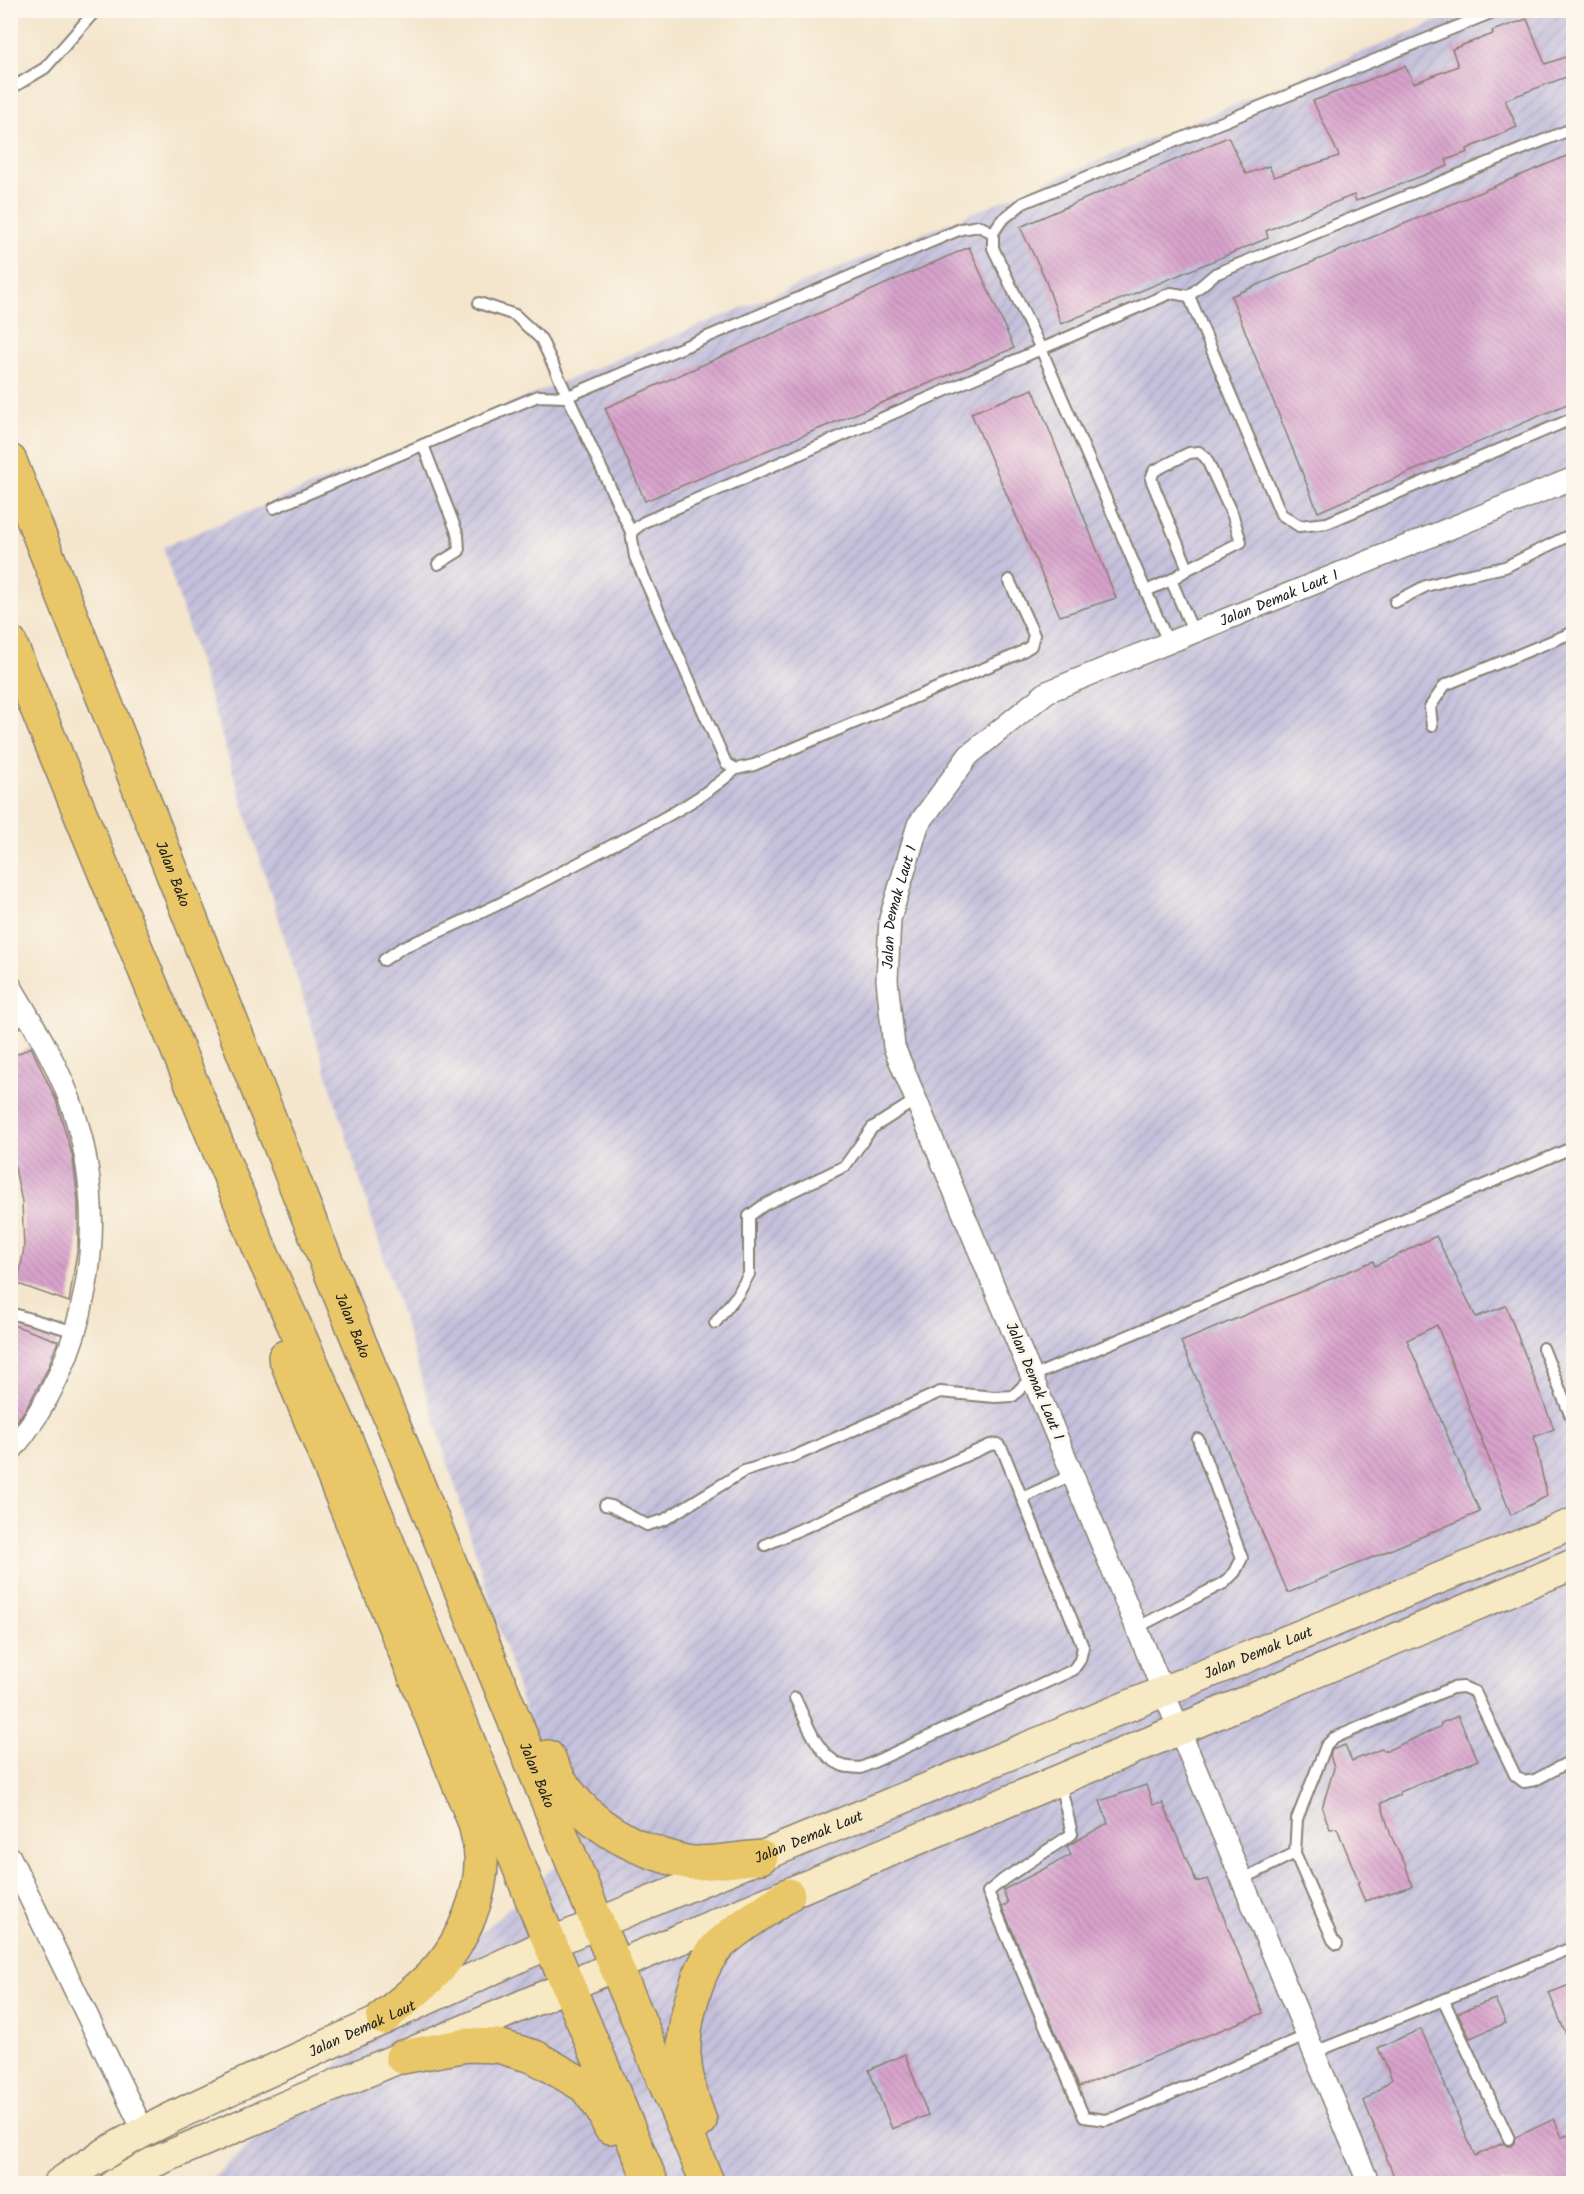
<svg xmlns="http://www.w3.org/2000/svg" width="1584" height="2194" font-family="Kalam,sans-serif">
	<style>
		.industrial { fill: url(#industrial-furrows) }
		.building { fill: url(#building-back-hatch) }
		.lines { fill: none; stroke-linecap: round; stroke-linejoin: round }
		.service-casing { stroke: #888074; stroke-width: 14 }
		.minor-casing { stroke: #888074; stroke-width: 24 }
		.secondary-casing { stroke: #888074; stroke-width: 33 }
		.primary-casing { stroke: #888074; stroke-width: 36 }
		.service { stroke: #fff; stroke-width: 10 }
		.minor { stroke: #fff; stroke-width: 21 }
		.secondary { stroke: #f6e9c3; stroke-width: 30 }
		.primary { stroke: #e9c769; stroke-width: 33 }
		.labels { text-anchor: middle; stroke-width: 6; stroke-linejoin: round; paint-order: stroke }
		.street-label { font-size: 15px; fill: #1c1c1c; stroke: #fbf7ec }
	</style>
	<defs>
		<pattern id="industrial-furrows" width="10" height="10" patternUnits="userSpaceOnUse" patternTransform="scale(1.5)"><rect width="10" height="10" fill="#c4c0db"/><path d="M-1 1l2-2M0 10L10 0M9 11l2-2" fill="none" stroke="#a8a4bb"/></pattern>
		<pattern id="building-back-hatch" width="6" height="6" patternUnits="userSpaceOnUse" patternTransform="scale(1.5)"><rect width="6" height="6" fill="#d7a1cb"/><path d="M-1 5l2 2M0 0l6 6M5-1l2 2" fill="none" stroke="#b88aae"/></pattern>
	</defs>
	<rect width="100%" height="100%" fill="#fbf7ec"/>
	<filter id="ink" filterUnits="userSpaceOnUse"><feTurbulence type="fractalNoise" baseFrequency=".0167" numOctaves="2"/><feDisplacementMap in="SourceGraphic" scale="12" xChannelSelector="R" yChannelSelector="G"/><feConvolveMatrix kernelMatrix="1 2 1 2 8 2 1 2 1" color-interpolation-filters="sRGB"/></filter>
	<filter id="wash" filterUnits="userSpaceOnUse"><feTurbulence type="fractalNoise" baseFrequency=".008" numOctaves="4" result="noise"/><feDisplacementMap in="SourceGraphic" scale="24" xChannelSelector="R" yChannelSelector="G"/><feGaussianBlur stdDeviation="1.35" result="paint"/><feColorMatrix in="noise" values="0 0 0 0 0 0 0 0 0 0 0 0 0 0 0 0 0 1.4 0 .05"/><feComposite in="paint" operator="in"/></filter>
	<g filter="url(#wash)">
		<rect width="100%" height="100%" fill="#f4e5cc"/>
		<!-- industrial -->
		<polygon class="industrial" points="1461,11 1573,11 1573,2183 207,2183 569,1853 163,547"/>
		<g id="blocks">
			<!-- building -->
			<g class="building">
				<polygon points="1527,19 1545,64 1574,54 1574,74 1505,100 1517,127 1467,149 1468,152 1446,160 1448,166 1356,201 1354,195 1310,212 1266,231 1268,238 1061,324 1044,276 1020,227 1228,137 1246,174 1269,166 1274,177 1339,156 1313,101 1405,66 1414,83 1458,66 1452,49 1493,34 1492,31"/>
				<polygon points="1574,153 1574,401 1318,512 1231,296"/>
				<polygon points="969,247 1014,348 645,501 605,408"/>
				<polygon points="1033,389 1116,598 1060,616 971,413"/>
				<polygon points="31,1047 56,1100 73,1158 78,1201 78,1245 69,1302 18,1284 24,1248 22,1202 10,1143 10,1058"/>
				<polygon points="1436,1236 1476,1317 1506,1306 1554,1429 1534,1437 1547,1496 1511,1515 1437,1325 1407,1340 1480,1512 1288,1593 1181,1342 1373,1261 1375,1266"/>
				<polygon points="10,1324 58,1341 47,1370 26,1409 10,1430"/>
				<polygon points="1458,1716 1478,1760 1400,1792 1400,1795 1381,1803 1391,1836 1405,1864 1412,1886 1365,1901 1357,1883 1359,1882 1337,1828 1330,1829 1322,1808 1334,1768 1330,1755 1332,1750 1345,1745 1352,1761 1381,1749 1386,1751 1440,1727 1441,1723"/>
				<polygon points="1146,1785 1153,1805 1163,1803 1196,1882 1208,1879 1263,2013 1079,2087 1002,1907 1008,1903 1003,1890 1071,1855 1067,1846 1108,1823 1100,1801"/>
				<polygon points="1574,1983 1574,2051 1573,2052 1549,1993"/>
				<polygon points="1495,1999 1506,2023 1470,2038 1458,2013"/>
				<polygon points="1421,2029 1475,2156 1503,2143 1508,2146 1512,2146 1515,2143 1516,2137 1554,2119 1562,2137 1574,2133 1574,2184 1397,2184 1364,2101 1392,2079 1378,2048"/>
				<polygon points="905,2054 928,2115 892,2129 869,2070"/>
			</g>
		</g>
	</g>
	<g filter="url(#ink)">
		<use href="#blocks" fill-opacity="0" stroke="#888074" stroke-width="1.5"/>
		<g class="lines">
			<!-- service casing -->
			<g class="service-casing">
				<g id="service">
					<polyline points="1498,10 1023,203 1001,221 993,233 993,248 1041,349 1171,293 1189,296 1281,514 1299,526 1327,523 1574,418"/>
					<polyline points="10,89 45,68 96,10"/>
					<polyline points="1189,296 1215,274 1574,128"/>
					<polyline points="479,303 515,315 541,339 631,532 635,557 726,763 736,769 754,765 1018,654 1031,646 1034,635 1009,580"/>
					<polyline points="423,445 458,535 459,551 438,564"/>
					<polyline points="274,508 538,396 566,397 961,229 979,226 993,233"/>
					<polyline points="631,532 644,522 1041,349 1168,642"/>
					<polyline points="1171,580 1193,631"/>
					<polyline points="1146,591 1171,580 1188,569 1241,542 1233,516 1206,458 1199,452 1189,453 1154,471 1151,479 1188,569"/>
					<polyline points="1395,602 1426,586 1462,576 1505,567 1574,533"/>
					<polyline points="1432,726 1430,707 1445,685 1574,632"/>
					<path d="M384,960L403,947C479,917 552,877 624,839C666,817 700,800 736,769"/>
					<polyline points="10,1026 28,1015"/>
					<polyline points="10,1313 76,1332"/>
					<polyline points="715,1323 738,1294 749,1274 749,1216 764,1205 845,1166 872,1128 916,1100"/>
					<polyline points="1543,1348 1574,1424"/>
					<polyline points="605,1505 611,1506 647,1525 664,1520 744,1471 795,1456 940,1392 995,1397 1013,1396 1033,1376 1574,1147"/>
					<polyline points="765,1545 990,1445 998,1444 1003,1451 1022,1498"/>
					<polyline points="1138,1627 1224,1583 1235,1572 1242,1558 1198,1439"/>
					<path d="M795,1698C806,1720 816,1754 841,1765C847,1768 854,1767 861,1768L1073,1670L1080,1660L1083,1647L1022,1498L1074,1474"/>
					<polyline points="1060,1783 1072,1834 1004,1879 988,1892 1084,2117 1105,2120 1117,2117 1308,2035"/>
					<polyline points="1295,1853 1297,1819 1326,1746 1334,1738 1452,1688 1463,1687 1475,1692 1515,1775 1524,1782 1535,1780 1567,1763 1574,1765"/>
					<polyline points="1243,1879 1295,1853 1333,1940 1337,1944"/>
					<polyline points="1444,2001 1509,2139"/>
					<polyline points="1315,2052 1574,1947"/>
				</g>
			</g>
			<!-- minor casing -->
			<g class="minor-casing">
				<g id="minor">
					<path d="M10,985C34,1025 60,1068 74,1112C111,1227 88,1359 10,1452"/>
					<polyline points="10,1857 143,2130"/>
					<path id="s1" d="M1369,2184L894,1047L887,980L890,919L918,825L969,755L1047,692L1574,478"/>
				</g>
			</g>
			<!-- secondary casing -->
			<g class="secondary-casing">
				<g id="secondary">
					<path id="s2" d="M58,2184C120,2139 190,2109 259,2076C356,2031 453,1987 550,1943L1574,1523"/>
					<polyline points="115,2184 152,2163 568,1986 1574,1564"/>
				</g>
			</g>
			<!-- primary casing -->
			<g class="primary-casing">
				<g id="primary">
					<path id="s3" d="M10,461L313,1229L598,1924L708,2184"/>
					<polyline points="10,643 262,1254 344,1435 550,1943 652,2184"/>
					<path d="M285,1357L475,1823C477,1833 480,1844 481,1855C483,1893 463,1941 438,1969C422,1987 401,2002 383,2018"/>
					<path d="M548,1757C569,1807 607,1837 658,1854C668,1857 682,1862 693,1863C715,1863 739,1859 761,1857"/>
					<polyline points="402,2057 467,2045 498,2046 535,2057 585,2086 602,2109 610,2127"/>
					<path d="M700,2121C692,2101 685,2076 684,2054C683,2023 696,1969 718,1946C738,1926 766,1911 788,1895"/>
				</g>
			</g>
			<!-- service -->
			<use href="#service" class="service"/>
			<!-- minor -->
			<use href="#minor" class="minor"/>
			<!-- secondary -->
			<use href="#secondary" class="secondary"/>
			<!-- primary -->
			<use href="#primary" class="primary"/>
		</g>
	</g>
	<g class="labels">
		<!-- street labels -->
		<g class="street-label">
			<text dy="5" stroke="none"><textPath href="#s1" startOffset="1896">Jalan Demak Laut 1</textPath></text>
			<text dy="5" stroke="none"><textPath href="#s3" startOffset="444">Jalan Bako</textPath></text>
			<text dy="5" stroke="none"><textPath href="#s1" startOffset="1374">Jalan Demak Laut 1</textPath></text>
			<text dy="5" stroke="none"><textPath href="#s3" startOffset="930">Jalan Bako</textPath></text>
			<text transform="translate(1035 1381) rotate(67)" y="5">Jalan Demak Laut 1</text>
			<text dy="5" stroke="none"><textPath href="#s2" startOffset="1314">Jalan Demak Laut</textPath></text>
			<text dy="5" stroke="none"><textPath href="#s3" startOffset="1416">Jalan Bako</textPath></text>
			<text dy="5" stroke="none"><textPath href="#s2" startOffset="828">Jalan Demak Laut</textPath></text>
			<text dy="5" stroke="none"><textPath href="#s2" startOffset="342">Jalan Demak Laut</textPath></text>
		</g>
	</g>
	<!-- margin -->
	<rect width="1584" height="2194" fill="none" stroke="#fbf7ec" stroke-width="36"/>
</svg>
